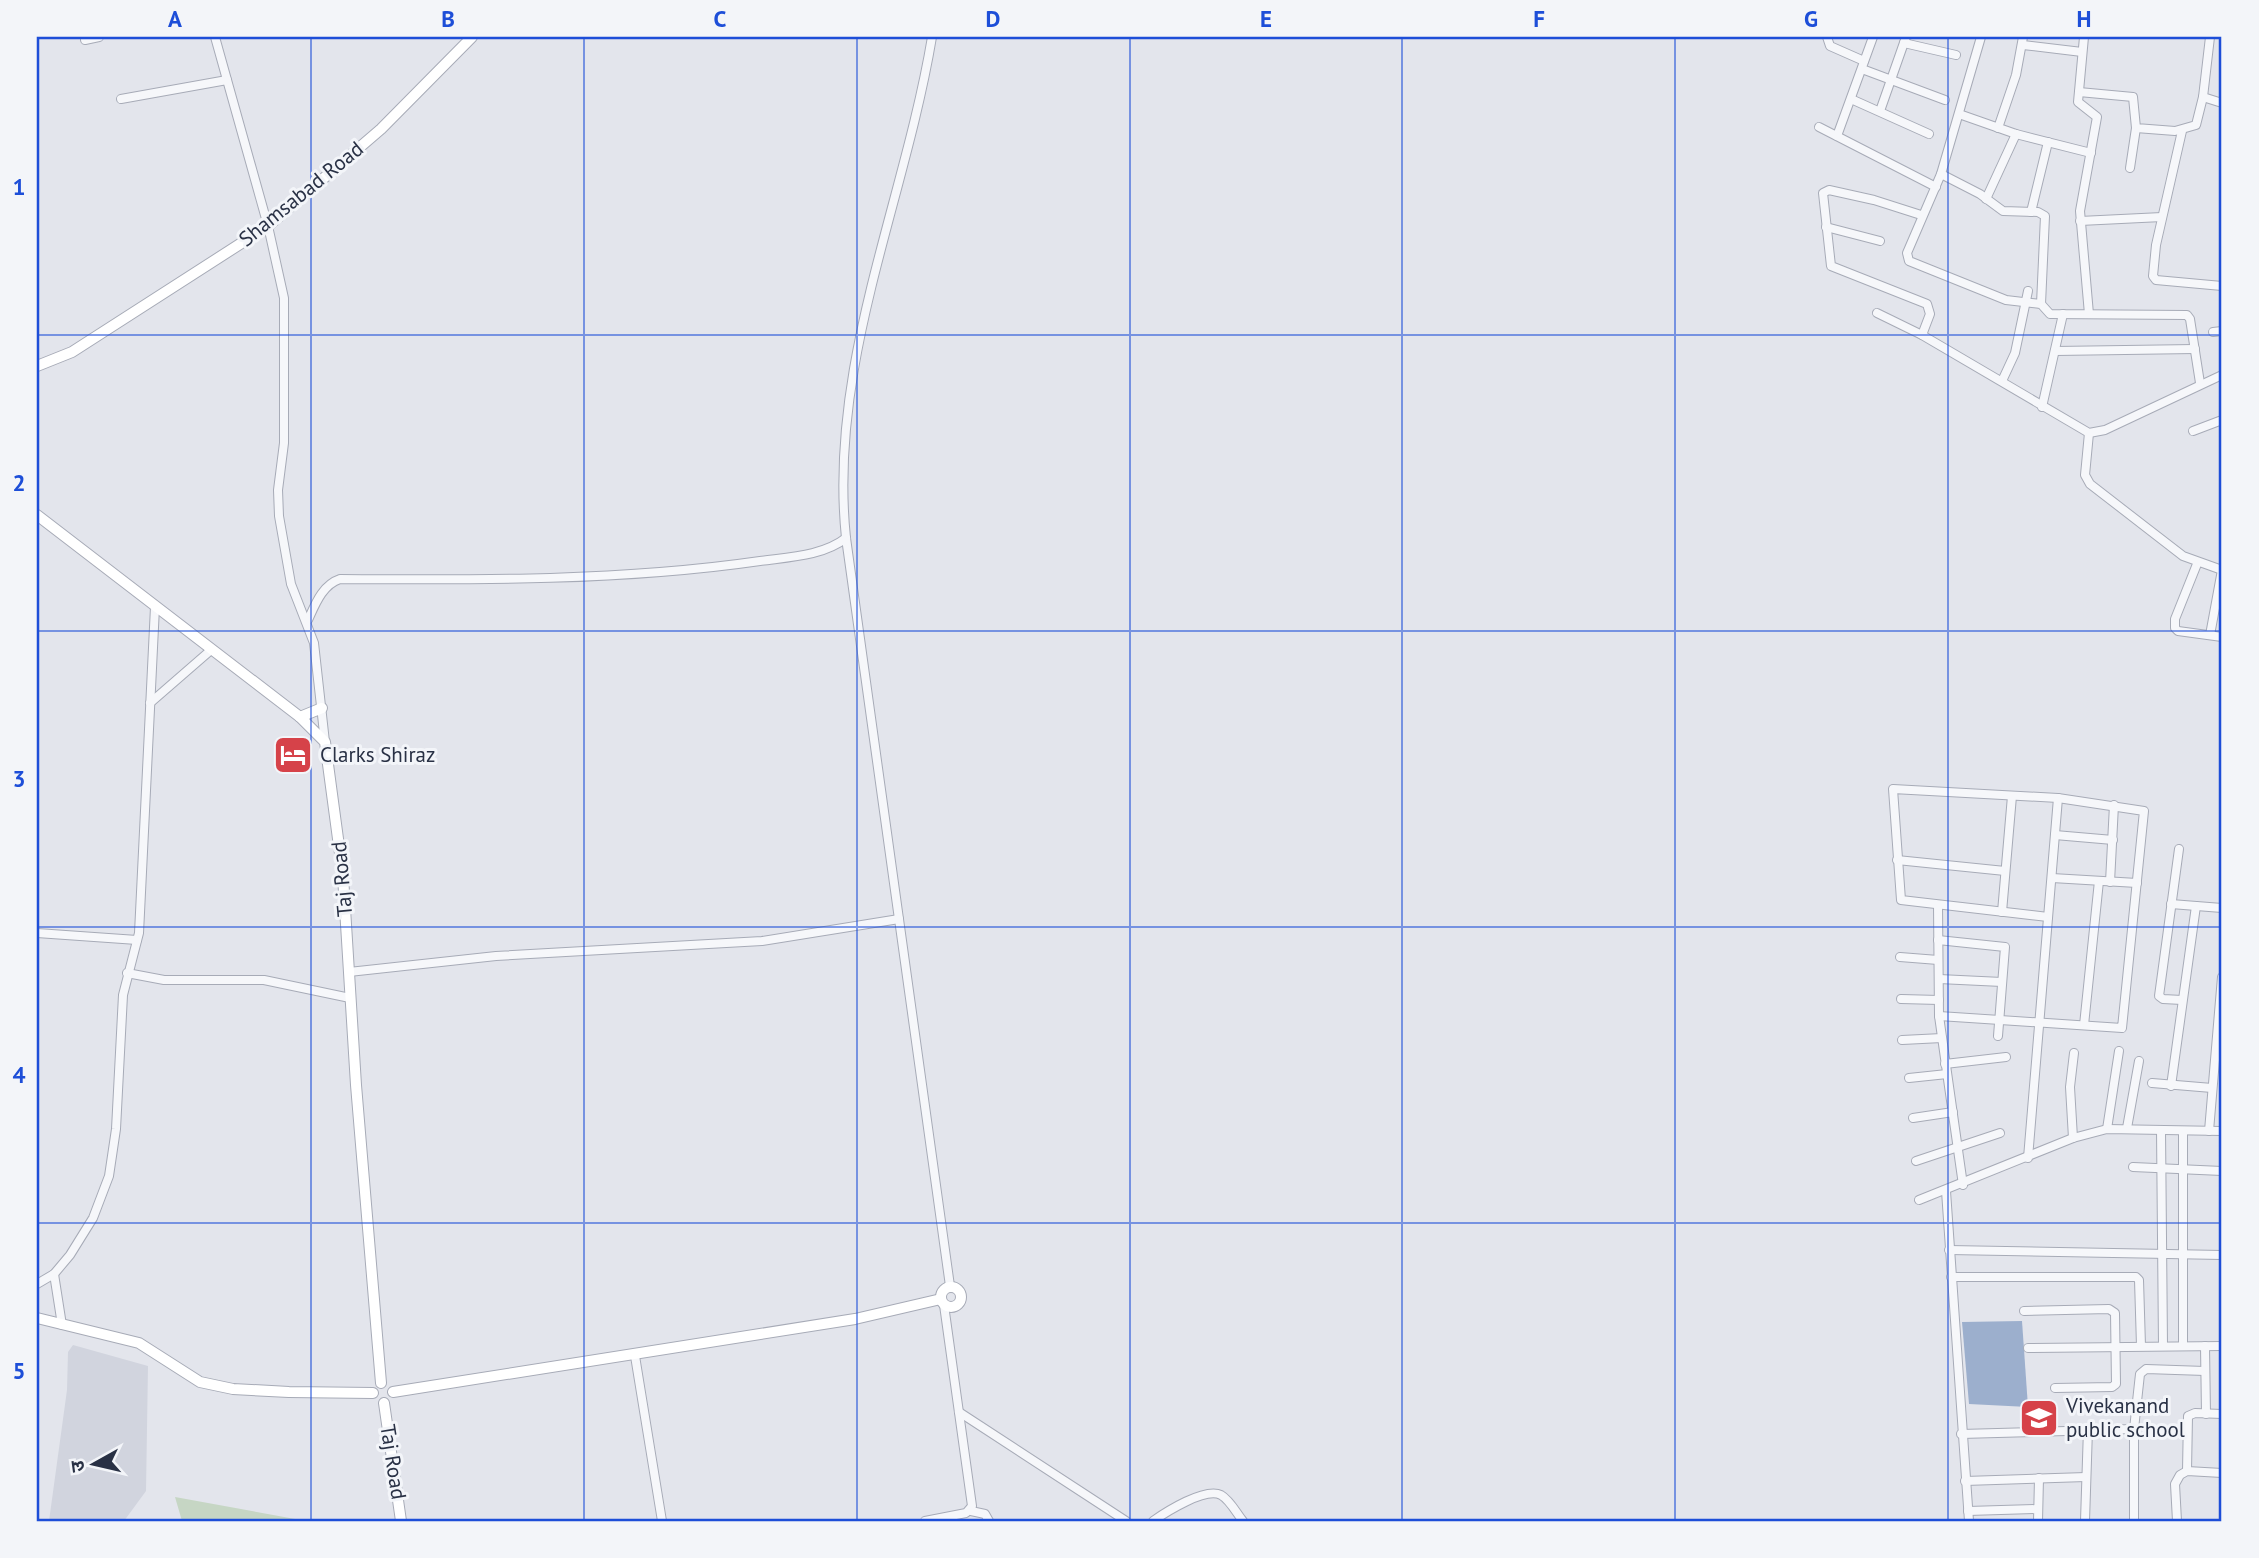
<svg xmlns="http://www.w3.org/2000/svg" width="2259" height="1558" font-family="'PT Sans','Noto Sans Devanagari',sans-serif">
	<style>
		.built { fill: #d1d4de }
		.green { fill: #c6d6c4 }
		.water { fill: #9cafcd }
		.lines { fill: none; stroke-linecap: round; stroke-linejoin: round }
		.street-casing { stroke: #a7abb7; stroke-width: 10 }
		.secondary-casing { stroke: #a7abb7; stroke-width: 12 }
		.street { stroke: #f6f7fa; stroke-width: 8 }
		.secondary { stroke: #fff; stroke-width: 10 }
		.grid { fill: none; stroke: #1d4ed8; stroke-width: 2; stroke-opacity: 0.55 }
		.labels { text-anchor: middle; stroke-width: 6; stroke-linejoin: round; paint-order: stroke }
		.street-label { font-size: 21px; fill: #293145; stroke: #f3f5f9 }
		.poi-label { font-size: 21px; fill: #293145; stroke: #f3f5f9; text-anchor: start }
		.neatline { fill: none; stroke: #1d4ed8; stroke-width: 2.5 }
		.grid-label { font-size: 23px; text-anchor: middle; font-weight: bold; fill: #1d4ed8 }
	</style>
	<rect width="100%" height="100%" fill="#e3e5ec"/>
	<!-- built -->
	<polygon class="built" points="73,1345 148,1366 146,1491 124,1521 49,1521 67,1390 68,1352"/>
	<!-- green -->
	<polygon class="green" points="175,1497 306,1521 182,1521"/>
	<!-- water -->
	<polygon class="water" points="2022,1321 2028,1407 1969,1404 1962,1322"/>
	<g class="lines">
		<!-- street casing -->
		<g class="street-casing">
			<g id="street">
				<polyline points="215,37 268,226 284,298 284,443 278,490 279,516 291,584 314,643 325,742"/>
				<path d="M932,37C904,204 828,365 846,538L950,1286"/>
				<polyline points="1827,37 1830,46 1864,61"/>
				<polyline points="1981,37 1941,174 1907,253 1909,261 2006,300 2041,304 2050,314 2187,315 2190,319 2200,383"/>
				<polyline points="2084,37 2078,102 2097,117 2080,211 2089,314"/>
				<polyline points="2210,37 2203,97 2222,103"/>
				<polyline points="85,40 99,37"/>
				<polyline points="1904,43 1956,55"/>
				<polyline points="2023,45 2082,52"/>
				<polyline points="1862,69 1945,100"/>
				<polyline points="2079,92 2133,97 2136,128 2175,131 2196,125 2203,97"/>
				<polyline points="121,99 227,80"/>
				<polyline points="1851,99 1929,134"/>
				<polyline points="1880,111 1906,37"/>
				<polyline points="1959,114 2016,134 2091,153"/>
				<polyline points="1819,127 1936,187"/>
				<polyline points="1998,128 2016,75 2023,37"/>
				<polyline points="2182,131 2156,245 2153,276 2156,280 2222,286"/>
				<polyline points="1837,136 1873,37"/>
				<polyline points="2130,168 2136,128"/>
				<polyline points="1941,174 1980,194 2003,211 2038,212 2045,216 2041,304"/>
				<polyline points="1986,199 2016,134"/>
				<polyline points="2031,212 2048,142"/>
				<polyline points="1921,215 1874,200 1829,190 1823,193 1831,266 1927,304 1930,314 1922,335"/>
				<polyline points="2080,221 2162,217"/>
				<polyline points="1826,227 1880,241"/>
				<polyline points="1877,313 1922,335 2089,433 2105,430 2222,375"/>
				<polyline points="2213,332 2222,331"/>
				<polyline points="2055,351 2195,349"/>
				<polyline points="2002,381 2015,353 2028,291"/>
				<polyline points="2042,407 2063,314"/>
				<polyline points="2193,431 2222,420"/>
				<polyline points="2089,433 2085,475 2090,484 2183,556 2222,570"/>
				<polyline points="2197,564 2175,619 2175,628 2178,631 2222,637"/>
				<path d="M308,620C315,605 322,585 340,579C479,580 622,581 760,561C789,557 823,556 846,538"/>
				<polyline points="2210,635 2222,570"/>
				<polyline points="150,703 211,650"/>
				<polyline points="2055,835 2113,840"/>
				<polyline points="2179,849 2159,996 2163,999 2182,1000"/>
				<polyline points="1897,860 2005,871"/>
				<polyline points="2052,878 2137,883"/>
				<polyline points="2110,882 2114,805"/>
				<polyline points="2171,904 2222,908"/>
				<polyline points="1938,905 1939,1016 1963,1185"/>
				<polyline points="2002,912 2012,796"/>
				<polyline points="37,933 137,940"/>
				<polyline points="1938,940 2005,947 1998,1036"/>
				<polyline points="1900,957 1938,960"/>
				<polyline points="349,972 496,956 762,941 899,919"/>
				<polyline points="127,973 164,980 264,980 350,998"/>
				<polyline points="1939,979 2002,982"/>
				<polyline points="1901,999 1939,1000"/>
				<polyline points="1939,1016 2122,1028 2144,811 2058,798 1893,789 1901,900 2048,917"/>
				<polyline points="2084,1025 2099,881"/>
				<polyline points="1902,1040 1942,1038"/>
				<polyline points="1945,1064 2006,1057"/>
				<polyline points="1909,1078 1947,1074"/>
				<polyline points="2152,1083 2212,1088"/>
				<polyline points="2171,1086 2196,906"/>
				<polyline points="1913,1118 1953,1112"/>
				<polyline points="2127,1128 2139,1061"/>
				<polyline points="2107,1129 2119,1051"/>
				<polyline points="2161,1130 2163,1345"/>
				<polyline points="2209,1131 2222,977"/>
				<polyline points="2073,1138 2070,1087 2074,1053"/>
				<polyline points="2028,1158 2058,798"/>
				<polyline points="1916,1161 2000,1133"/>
				<polyline points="2133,1167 2222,1171"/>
				<polyline points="1946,1191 1969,1521"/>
				<polyline points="1919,1200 2073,1138 2107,1129 2222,1131"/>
				<polyline points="1949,1250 2222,1255"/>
				<polyline points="54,1274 62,1325"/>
				<polyline points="1951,1277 2136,1277 2139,1280 2141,1346"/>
				<polyline points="37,1284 54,1274 70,1255 93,1218 109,1176 116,1129 123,995 139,933 155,607"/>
				<polyline points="2024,1311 2109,1309 2115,1313 2116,1384 2112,1387 2055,1388"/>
				<polyline points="2183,1346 2183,1131"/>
				<polyline points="2205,1346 2206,1414"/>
				<polyline points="2028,1348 2222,1346"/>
				<polyline points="635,1356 662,1521"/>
				<polyline points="959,1412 1126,1521"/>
				<polyline points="1961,1434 2134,1429"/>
				<polyline points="2187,1471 2188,1416 2195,1413 2222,1414"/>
				<polyline points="1965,1481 2086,1477"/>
				<polyline points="971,1511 985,1514 989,1521"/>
				<polyline points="1968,1511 2038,1509"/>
				<polyline points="925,1521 966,1513 972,1506 944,1305"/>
				<path d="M1153,1521C1166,1512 1205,1487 1221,1495C1230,1500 1237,1514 1243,1521"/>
				<polyline points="2038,1521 2039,1478"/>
				<polyline points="2085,1521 2088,1429"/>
				<polyline points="2134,1521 2134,1429 2140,1374 2146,1369 2205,1371"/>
				<polyline points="2177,1521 2175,1484 2180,1475 2187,1471 2222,1473"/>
			</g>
		</g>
		<!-- secondary casing -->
		<g class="secondary-casing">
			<g id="secondary">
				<polyline points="37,366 72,352 268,226 381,129 472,37"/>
				<polyline points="37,515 300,717 325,742 343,876 356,1085 381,1383"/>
				<polyline points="300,717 322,708"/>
				<circle cx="951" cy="1297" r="10"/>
				<polyline points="37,1318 139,1343 200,1382 233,1389 289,1392 373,1393"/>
				<polyline points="393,1392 855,1319 941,1299"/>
				<polyline points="384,1403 401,1521"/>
			</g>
		</g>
		<!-- street -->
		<use href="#street" class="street"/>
		<!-- secondary -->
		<use href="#secondary" class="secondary"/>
	</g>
	<!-- grid -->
	<path class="grid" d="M311,37V1521M584,37V1521M857,37V1521M1130,37V1521M1402,37V1521M1675,37V1521M1948,37V1521M37,335H2222M37,631H2222M37,927H2222M37,1223H2222"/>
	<!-- icons -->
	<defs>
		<g id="hotel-square" transform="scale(2.0125)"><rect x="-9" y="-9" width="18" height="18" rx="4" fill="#d64249" stroke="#f3f5f9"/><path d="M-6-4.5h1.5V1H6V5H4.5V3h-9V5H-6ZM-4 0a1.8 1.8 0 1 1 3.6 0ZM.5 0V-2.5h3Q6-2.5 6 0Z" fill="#fff"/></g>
		<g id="school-square" transform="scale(2.0125)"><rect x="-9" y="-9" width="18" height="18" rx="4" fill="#d64249" stroke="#f3f5f9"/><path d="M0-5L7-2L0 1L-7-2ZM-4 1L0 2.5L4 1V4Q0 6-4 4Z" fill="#fff"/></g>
	</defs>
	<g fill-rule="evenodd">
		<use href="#hotel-square" x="293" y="755"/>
		<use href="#school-square" x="2039" y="1418"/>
	</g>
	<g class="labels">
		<!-- street labels -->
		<g class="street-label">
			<text transform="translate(301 194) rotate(-39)" y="7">Shamsabad Road</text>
			<text transform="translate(342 879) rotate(-95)" y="7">Taj Road</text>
			<text transform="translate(393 1462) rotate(81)" y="7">Taj Road</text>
		</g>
		<!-- poi labels -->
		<g class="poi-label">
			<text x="320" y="762">Clarks Shiraz</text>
			<text x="2066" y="1413">Vivekanand<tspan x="2066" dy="24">public school</tspan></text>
		</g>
	</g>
	<!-- border -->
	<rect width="2259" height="1558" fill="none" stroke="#f3f5f9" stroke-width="77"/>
	<!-- north arrow -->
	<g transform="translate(94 1464) rotate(262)" stroke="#f3f5f9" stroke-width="5" paint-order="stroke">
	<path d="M0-5L12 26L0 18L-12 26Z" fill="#293145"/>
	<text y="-10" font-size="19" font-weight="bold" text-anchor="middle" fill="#293145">उ</text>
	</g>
	<rect x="38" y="38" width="2182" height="1482" class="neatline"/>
	<g class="grid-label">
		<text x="175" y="27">A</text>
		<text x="448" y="27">B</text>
		<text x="720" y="27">C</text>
		<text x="993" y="27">D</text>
		<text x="1266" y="27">E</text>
		<text x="1539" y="27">F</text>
		<text x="1811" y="27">G</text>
		<text x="2084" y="27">H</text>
		<text x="19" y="195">1</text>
		<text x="19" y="491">2</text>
		<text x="19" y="787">3</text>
		<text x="19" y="1083">4</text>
		<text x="19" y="1379">5</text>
	</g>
</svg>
